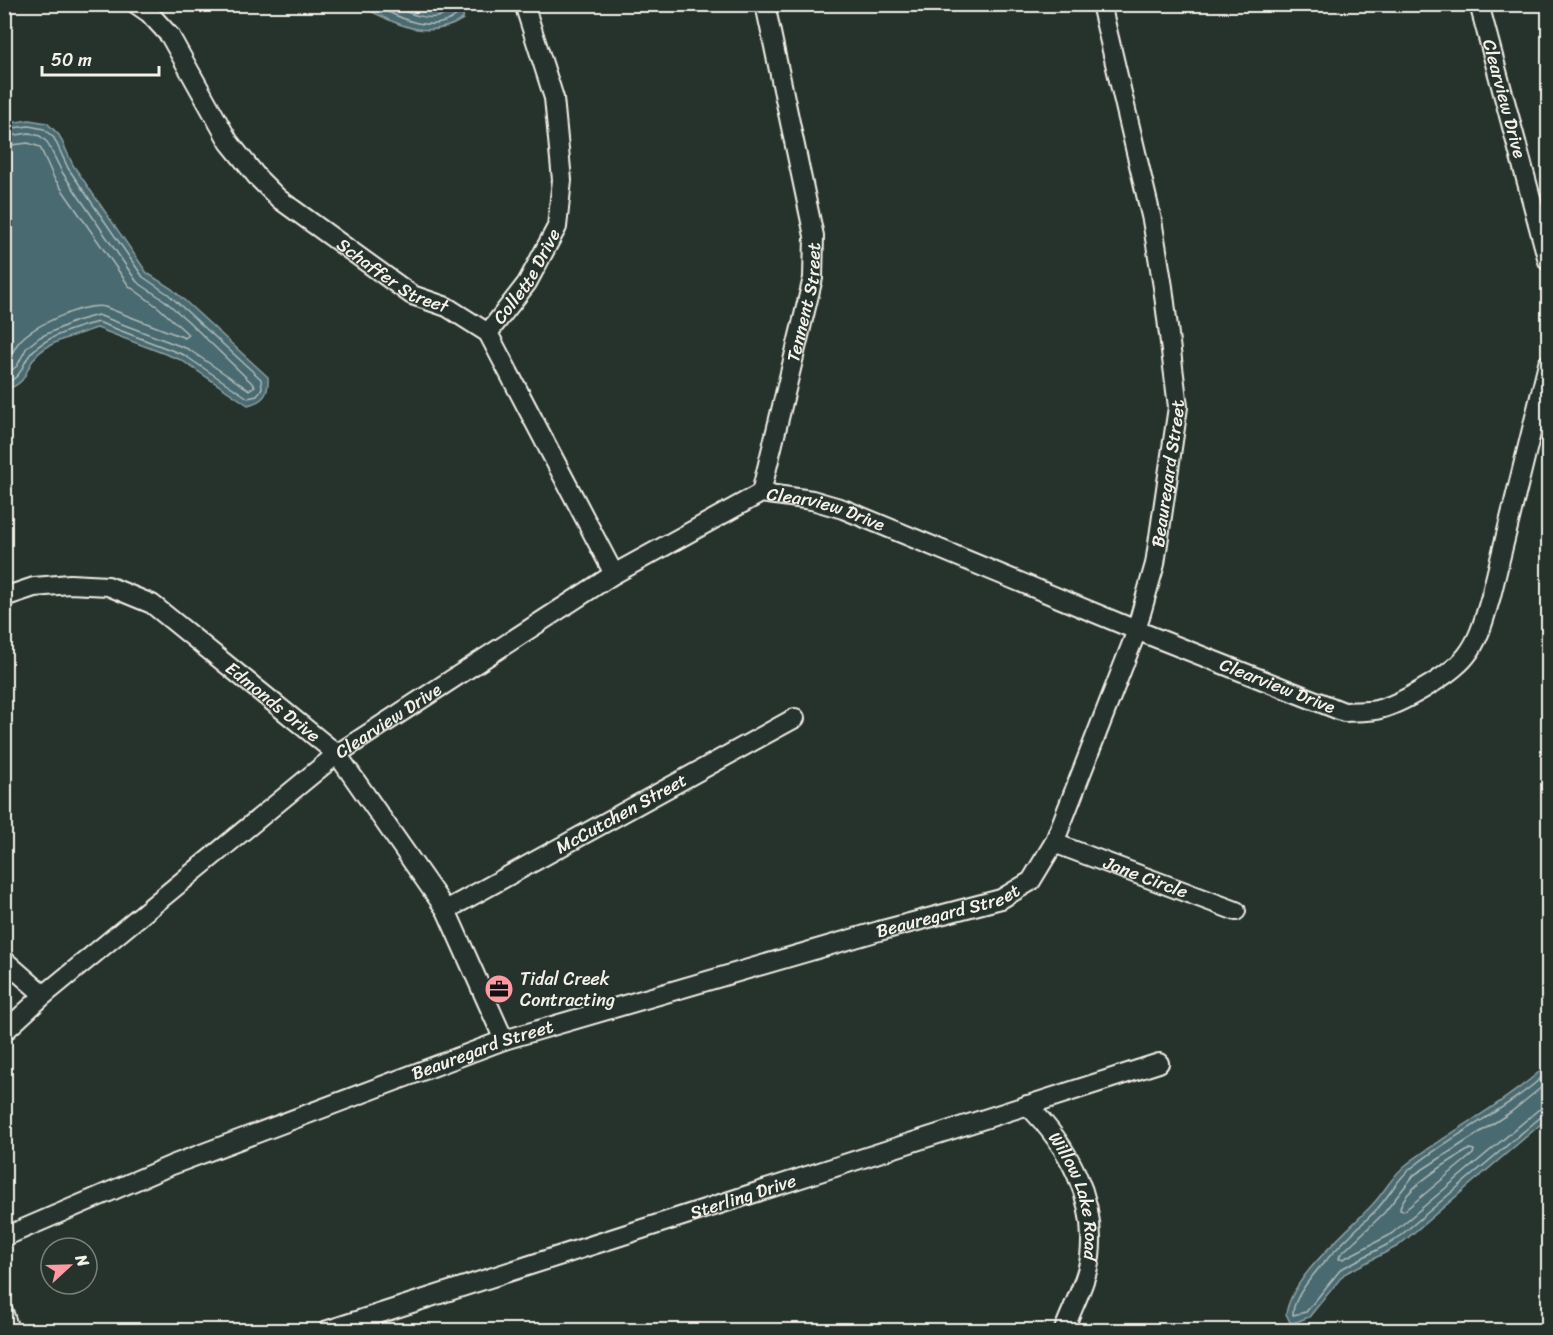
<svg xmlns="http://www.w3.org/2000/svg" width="1553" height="1335" font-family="Sriracha,sans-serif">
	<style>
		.water { fill: #4a6a71; stroke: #8ea0a1; stroke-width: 1.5 }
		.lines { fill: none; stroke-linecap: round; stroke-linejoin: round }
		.shore { stroke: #b0bbb8; stroke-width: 1.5 }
		.stream { stroke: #8ea0a1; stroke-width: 4.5 }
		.street-casing { stroke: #f4f1e8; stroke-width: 22 }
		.street { stroke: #26332d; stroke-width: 18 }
		.labels { text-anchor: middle; stroke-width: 4.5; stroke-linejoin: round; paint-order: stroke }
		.street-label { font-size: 18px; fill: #f4f1e8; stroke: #26332d }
		.poi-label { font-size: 18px; fill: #f4f1e8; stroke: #26332d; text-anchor: start }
	</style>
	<rect width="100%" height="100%" fill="#26332d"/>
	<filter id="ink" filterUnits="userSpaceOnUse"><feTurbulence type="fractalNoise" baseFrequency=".0167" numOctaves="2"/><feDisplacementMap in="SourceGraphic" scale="12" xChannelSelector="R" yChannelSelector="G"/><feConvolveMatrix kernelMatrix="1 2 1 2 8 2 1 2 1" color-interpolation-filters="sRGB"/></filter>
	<g filter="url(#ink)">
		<!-- water -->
		<g class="water">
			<path d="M358,5H459L464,8L463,19C425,43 394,22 358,5Z"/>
			<path d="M29,120L47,123L59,135L73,165L147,273L172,289L268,377C269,394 264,401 248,405L181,360L97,328C79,334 49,341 36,356C23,371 30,382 5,390V124Z"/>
			<path d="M1548,1064V1118L1398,1246L1344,1274L1309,1317L1291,1324L1286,1314C1292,1276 1346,1233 1372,1205C1385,1192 1392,1175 1407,1164C1454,1129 1506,1103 1548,1064Z"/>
		</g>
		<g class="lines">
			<!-- shore -->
			<g class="shore">
				<path d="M372,4C398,17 431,36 457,15L456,4"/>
				<path d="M389,4C405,12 432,25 449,12L448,4"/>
				<path d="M4,129L29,126L44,129L54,138L68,168L143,277L168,294L261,379L262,388L257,396L248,398L184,355L98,322C78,327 46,336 32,352C20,365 25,376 4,384"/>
				<polyline points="4,137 29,133 40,136 47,142 62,172 137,282 164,300 189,322 255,386 249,390 188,349 98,315 76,321 40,337 27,347 17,366 4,376"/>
				<path d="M4,146L28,143L40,147L54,178L129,286L158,307L189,335L185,338L105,307C85,302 32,326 19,342C13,349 11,359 4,365"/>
				<path d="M1548,1072C1506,1111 1453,1133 1409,1170C1396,1181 1389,1196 1377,1209C1358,1229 1291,1287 1293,1315L1306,1312L1341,1269L1394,1241L1542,1116L1548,1114"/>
				<polyline points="1548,1082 1511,1112 1414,1175 1384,1213 1340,1255 1339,1259 1343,1259 1390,1235 1538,1110 1548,1107"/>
				<path d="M1470,1149L1474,1150L1473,1154L1404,1211L1400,1210C1400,1190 1453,1159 1470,1149Z"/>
			</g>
			<!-- stream -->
			<polyline class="stream" points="1288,1330 1291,1324"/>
			<!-- street casing -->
			<g class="street-casing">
				<g id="street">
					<path id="s1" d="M136,4L149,13L170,36L229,142L258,178L279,199L412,295L447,307L488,333L614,574"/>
					<path id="s2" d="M1479,4L1548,261"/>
					<path id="s3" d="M488,333L527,283L557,227L562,180L554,98L524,4"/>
					<path id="s4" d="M761,493L813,278L814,236L765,4"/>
					<path id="s5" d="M4,597L34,587L70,584L108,586L152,604L337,754L446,910L504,1040"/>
					<path id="s6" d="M1054,843L1236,911"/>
					<path id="s7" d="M446,910L795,718"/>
					<polyline points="4,960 44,995"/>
					<path id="s8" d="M4,1032L44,995L337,754L614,574L761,493L812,500L843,509L1136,630L1344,712C1355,711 1366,712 1376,710C1400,705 1451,675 1466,656C1480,639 1485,616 1491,596L1548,364"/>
					<path id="s9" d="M1027,1105C1068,1145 1097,1199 1090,1257C1087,1281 1072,1308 1064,1330"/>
					<path id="s10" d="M4,1237L172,1165L504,1040L879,931L1001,899L1031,881L1054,843L1134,638L1155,564L1178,407L1163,287L1152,220L1101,4"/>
					<polyline points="4,1314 9,1330"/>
					<path id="s11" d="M328,1330L1159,1063"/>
				</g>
			</g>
			<!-- street -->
			<use href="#street" class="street"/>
		</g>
	</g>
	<!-- icons -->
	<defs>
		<g id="office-disc" transform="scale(1.5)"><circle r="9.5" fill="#ff9aa2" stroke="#26332d"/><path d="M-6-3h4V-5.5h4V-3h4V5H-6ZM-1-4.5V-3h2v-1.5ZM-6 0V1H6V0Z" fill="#111"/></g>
	</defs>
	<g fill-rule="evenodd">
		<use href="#office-disc" x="499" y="989"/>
	</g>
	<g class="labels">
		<!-- street labels -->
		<g class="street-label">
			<text dy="6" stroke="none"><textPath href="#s2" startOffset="98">Clearview Drive</textPath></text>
			<text dy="6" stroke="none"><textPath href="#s1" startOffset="382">Schaffer Street</textPath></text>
			<text dy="6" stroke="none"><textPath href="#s3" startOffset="69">Collette Drive</textPath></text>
			<text dy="6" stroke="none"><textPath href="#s4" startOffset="196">Tennent Street</textPath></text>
			<text dy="6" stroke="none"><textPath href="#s10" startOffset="1522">Beauregard Street</textPath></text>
			<text dy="6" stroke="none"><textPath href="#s8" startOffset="999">Clearview Drive</textPath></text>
			<text dy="6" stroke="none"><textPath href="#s8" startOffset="1485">Clearview Drive</textPath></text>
			<text dy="6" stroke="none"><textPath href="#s5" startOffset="309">Edmonds Drive</textPath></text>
			<text dy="6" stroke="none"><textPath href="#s8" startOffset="495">Clearview Drive</textPath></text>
			<text dy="6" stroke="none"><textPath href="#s7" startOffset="200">McCutchen Street</textPath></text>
			<text dy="6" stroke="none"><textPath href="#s6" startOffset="98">Jane Circle</textPath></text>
			<text dy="6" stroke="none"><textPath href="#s10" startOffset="1000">Beauregard Street</textPath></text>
			<text dy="6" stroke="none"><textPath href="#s10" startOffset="514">Beauregard Street</textPath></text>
			<text dy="6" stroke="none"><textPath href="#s11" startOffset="436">Sterling Drive</textPath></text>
			<text dy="6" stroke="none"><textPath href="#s9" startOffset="106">Willow Lake Road</textPath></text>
		</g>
		<!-- poi labels -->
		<g class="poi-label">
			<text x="520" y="985">Tidal Creek<tspan x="520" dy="21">Contracting</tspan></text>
		</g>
	</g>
	<!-- margin -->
	<rect width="1553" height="1335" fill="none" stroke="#26332d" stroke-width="24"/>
	<rect x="12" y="12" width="1529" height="1311" fill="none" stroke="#f4f1e8" stroke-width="2" filter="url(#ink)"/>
	<!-- north arrow -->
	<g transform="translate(69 1266) rotate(68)"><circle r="28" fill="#26332d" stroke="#787f78" stroke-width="1.5"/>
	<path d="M0-4.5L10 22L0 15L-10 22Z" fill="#ff9aa2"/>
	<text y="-9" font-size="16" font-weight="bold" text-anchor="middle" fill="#f4f1e8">N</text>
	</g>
	<!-- scale -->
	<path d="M42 66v9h117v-9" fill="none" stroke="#f4f1e8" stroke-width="3"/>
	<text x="51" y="66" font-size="18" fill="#f4f1e8" stroke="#26332d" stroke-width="4.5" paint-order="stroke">50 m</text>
</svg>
